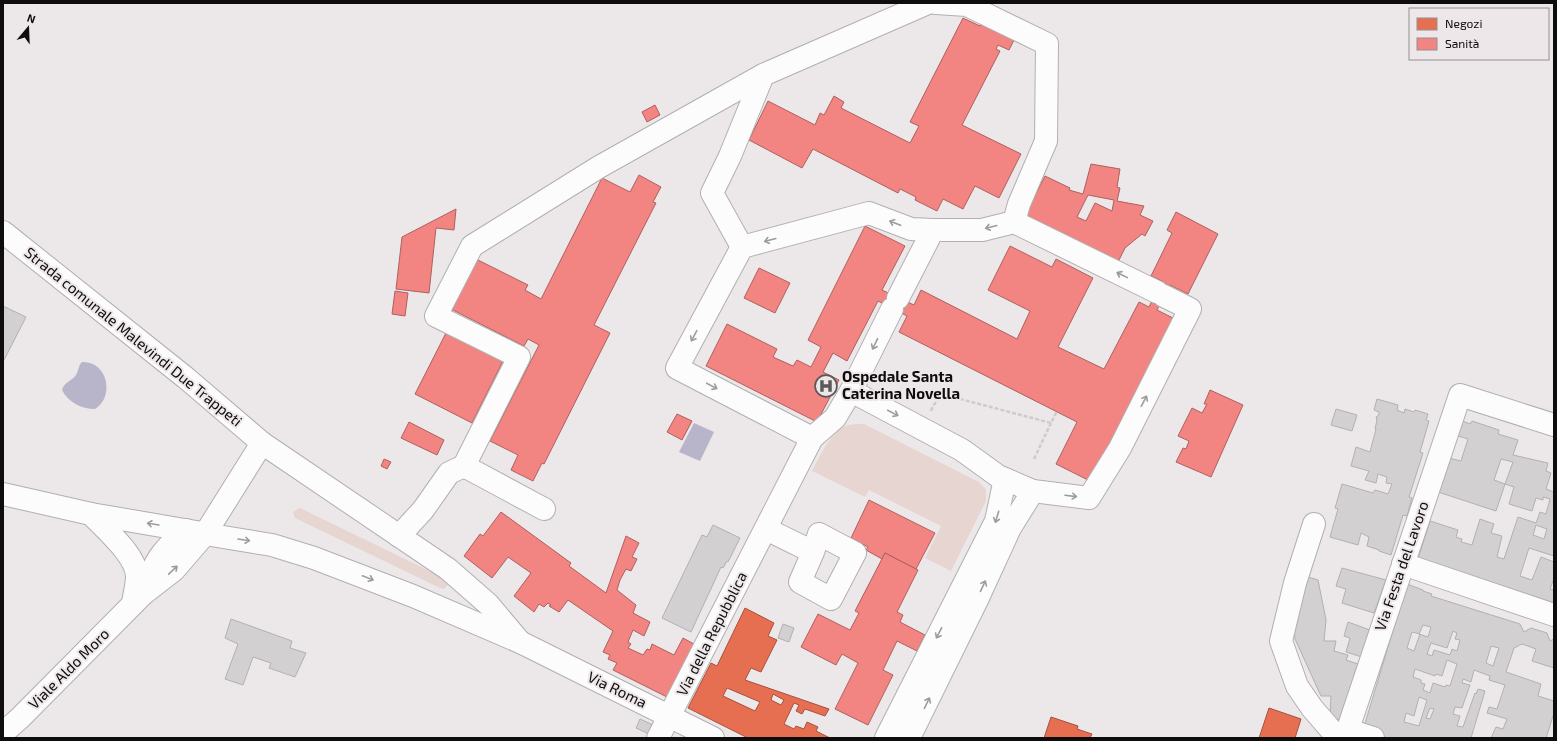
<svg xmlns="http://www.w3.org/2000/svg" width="1557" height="741" font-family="'Exo 2',sans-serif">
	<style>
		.green { fill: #e7d5d2 }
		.water { fill: #b8b4ca }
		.shops { fill: #e76f51; stroke: #a6513d; fill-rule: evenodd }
		.health { fill: #f28482; stroke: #ae605f; fill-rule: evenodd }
		.building { fill: #d3d0d2; stroke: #b2b0b2; fill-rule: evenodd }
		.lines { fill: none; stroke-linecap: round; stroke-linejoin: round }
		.minor-casing { stroke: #b2afb1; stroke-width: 24 }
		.major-casing { stroke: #b2afb1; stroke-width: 24 }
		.path { stroke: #cdcccc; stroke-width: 2.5; stroke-dasharray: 4 2; stroke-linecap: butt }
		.minor { stroke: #fcfcfc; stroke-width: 22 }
		.major { stroke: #fcfcfc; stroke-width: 22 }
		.oneway { stroke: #9d9c9c }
		.labels { text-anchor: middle; stroke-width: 4; stroke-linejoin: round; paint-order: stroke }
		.street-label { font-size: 15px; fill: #0e0c0d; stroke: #ede7ea }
		.poi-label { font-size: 15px; font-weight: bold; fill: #0e0c0d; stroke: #ede7ea; text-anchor: start }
	</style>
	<rect width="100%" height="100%" fill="#ece8ea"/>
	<!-- green -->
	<g class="green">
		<path d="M864,424L979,482L986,490V501L951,571L925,558L941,526L869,490L865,497L812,471C820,456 829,435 845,426C850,424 859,424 864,424Z"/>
		<polygon points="300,508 446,579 448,585 444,589 440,588 295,518 293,512"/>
	</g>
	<!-- water -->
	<g class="water">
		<path d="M82,362C108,361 115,397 95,409C81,409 68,402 62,390C64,382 72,381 76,375C79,370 78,366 82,362Z"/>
		<polygon points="694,423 714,432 700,461 679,452"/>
	</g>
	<!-- shops -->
	<g class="shops">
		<path d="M745,608L774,623L768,636L777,640L761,672L751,668L745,680L829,709L825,716L805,709L802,714L796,711L799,705L794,703L784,724L794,729L796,726L804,729L807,722L818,727L816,731L830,738H748L688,708L711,663L717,666ZM727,688L760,702L755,711L723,696ZM773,694L784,700L781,705L771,700Z"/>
		<polygon points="1269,708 1301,719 1295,738 1259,738"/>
		<polygon points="1051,717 1078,726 1077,729 1092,734 1090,738 1044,738"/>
	</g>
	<!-- health -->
	<g class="health">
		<polygon points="963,18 980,26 982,21 1015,38 1009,50 998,45 996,49 1000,51 962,125 1021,154 999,198 975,186 963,209 943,199 937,211 915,200 916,197 900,189 898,193 813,149 802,168 749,140 768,101 815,125 820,113 824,115 834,96 844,102 841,108 910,143 919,126 910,122"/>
		<polygon points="655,105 660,115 647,122 642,112"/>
		<path d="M1091,164L1120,169L1117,187L1120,188L1117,201L1144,206L1140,215L1153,221L1145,236L1142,234L1125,248L1118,262L1025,215L1045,176L1070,188L1069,190L1083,194ZM1088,195L1114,200L1112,211L1095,203L1086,221L1077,217Z"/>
		<polygon points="639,175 661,187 653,202 656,203 594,325 610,333 544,464 542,463 533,481 511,470 518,455 490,441 539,345 528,339 524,346 449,308 474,258 528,285 525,290 541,299 602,178 630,192"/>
		<polygon points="456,209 454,230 436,228 429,293 396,289 402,237"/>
		<polygon points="1176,212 1218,234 1188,294 1170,285 1164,296 1157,310 1177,320 1094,483 1056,464 1077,422 899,332 907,316 878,301 847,361 833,353 823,372 839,380 817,422 706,366 727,324 777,349 773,357 793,366 797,360 811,367 821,347 808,340 865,226 905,246 882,290 914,305 921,290 1017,339 1030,311 988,290 1010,246 1052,267 1056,259 1093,278 1058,347 1104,369 1139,302 1149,307 1162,281 1151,276 1172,233 1167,230"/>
		<polygon points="759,268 790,283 775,313 744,298"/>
		<polygon points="395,291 408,293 405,316 392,314"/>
		<polygon points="446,333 503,361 472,423 415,394"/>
		<polygon points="1210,390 1243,405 1211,477 1176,462 1183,448 1186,449 1189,441 1178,436 1192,408 1202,413 1207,404 1204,404"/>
		<polygon points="677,414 692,421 682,440 667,432"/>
		<polygon points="409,422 444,440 437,455 401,438"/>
		<polygon points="384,459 391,462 387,469 381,466"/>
		<polygon points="869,500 935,533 916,569 885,553 882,559 866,550 868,547 851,538"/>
		<polygon points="501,512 571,563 569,566 606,593 626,536 639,543 632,557 637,559 631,571 626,569 620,580 617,590 636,605 633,613 650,622 644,636 633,630 628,642 631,644 628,648 643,655 647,649 650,650 652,644 674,655 683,638 694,644 667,697 613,670 617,663 608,659 610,655 603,652 613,631 568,600 559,612 549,606 551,605 548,603 544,607 539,604 534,612 514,596 531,573 508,557 492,578 464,556 480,534 483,536"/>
		<polygon points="885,553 918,570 897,612 903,615 900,622 925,635 917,651 897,641 883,670 893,675 868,725 835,709 858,663 842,654 836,665 801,647 818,614 850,630 859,613 855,611"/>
	</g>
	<!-- building -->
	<g class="building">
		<polygon points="3,306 26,317 3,362"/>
		<polygon points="1377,399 1398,405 1397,410 1404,413 1405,409 1414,412 1415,410 1428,414 1426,420 1429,421 1420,452 1423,453 1409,497 1412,498 1407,516 1403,515 1391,555 1379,551 1379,550 1367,546 1369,537 1361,533 1358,545 1330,537 1338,509 1335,508 1342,484 1373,493 1375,490 1388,494 1392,484 1386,483 1387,477 1378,474 1376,483 1365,480 1369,471 1351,466 1356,447 1370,452 1376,429 1375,429 1377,420 1376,417 1379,415 1379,412 1374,410"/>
		<polygon points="1336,409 1357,415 1352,431 1331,425"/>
		<path d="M1460,420L1470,424L1472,421L1499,430L1498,434L1518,440L1513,455L1548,463L1546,471L1551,473L1546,489L1554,492V556L1529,548L1520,576L1532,580L1541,557L1554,562V581H1553L1550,589L1554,590V607L1417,562L1430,521L1458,530L1456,537L1462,539L1461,542L1472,545L1480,519L1494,524L1491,533L1502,536L1497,557L1504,559L1518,517L1536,523L1540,512L1546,514L1550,499L1543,497V500L1536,498L1532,511L1509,504L1514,487L1505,484L1496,511L1438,492L1449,458L1461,461L1468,439L1455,435ZM1501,459L1513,462L1505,484L1494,480ZM1536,525L1547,529L1544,539L1533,535Z"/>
		<polygon points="713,525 740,538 728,562 727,561 723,568 721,567 691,632 662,618 702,535 707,537"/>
		<polygon points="1342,568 1386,580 1374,613 1342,603 1346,589 1336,586"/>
		<polygon points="1308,577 1318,580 1326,620 1324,641 1336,641 1334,651 1348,655 1346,660 1358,664 1340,720 1330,717 1331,696 1321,696 1295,639 1294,630"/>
		<path d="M1407,584L1423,590V591L1432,594L1431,596L1520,624L1524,632L1531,628L1547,633L1550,641L1554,639V668L1532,661L1536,649L1522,644L1514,648L1506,672L1541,684L1538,696L1554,701V713L1546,738H1491L1496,727L1503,729L1507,719L1487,713L1489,707L1497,709L1505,685L1489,680L1490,676L1474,670L1471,682L1463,679L1462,683L1470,685L1462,708L1455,707L1453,714L1460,716L1457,726L1463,727L1475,693L1476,694L1478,689L1485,691L1471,738H1387L1363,730ZM1423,625L1431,627L1428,637L1419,634ZM1453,631L1457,633L1455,639L1460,640L1457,651L1452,649L1450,655L1434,650L1432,656L1427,654L1431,643L1447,648ZM1412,632L1420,634L1414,651L1407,648ZM1491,646L1499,648L1493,666L1486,663ZM1447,660L1457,664L1450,686L1446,685L1445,687L1433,683L1430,693L1423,690L1425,684L1421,683V680L1413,677L1415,669L1435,676L1436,674L1442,676ZM1419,697L1427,700L1419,726L1404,722L1406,713L1414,716ZM1430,708L1434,709L1430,719L1426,718Z"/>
		<polygon points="231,619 292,641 290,648 306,653 295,677 269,668 271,663 253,657 243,685 225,679 238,644 225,638"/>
		<polygon points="1348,622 1370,630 1362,657 1346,652 1350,638 1344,636"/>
		<polygon points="783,624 794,628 789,642 778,638"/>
		<polygon points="640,719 653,725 649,734 636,728"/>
	</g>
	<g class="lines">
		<!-- minor casing -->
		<g class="minor-casing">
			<g id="minor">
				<polyline points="936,3 967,5 1047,44 1046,141 1019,204 1014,222"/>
				<polyline points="3,232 186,378 262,443"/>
				<polyline points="742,247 712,193 730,156 763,75 928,3"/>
				<polyline points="898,298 933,230 982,230 1014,222 1157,292"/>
				<polyline points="851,391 892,309"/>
				<polyline points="812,438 677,368 742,247 869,213 911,229 933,230"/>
				<polyline points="3,494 91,514 202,533"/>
				<polyline points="544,509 464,466 519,357 436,316 472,246 599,167 763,75"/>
				<polyline points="1314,524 1295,583 1281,641 1297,686 1312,708 1338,738"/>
				<polyline points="766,529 813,552 800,582 831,599 855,553 819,534 813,552"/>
				<polyline points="399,536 423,510 449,473 464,466"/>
				<polyline points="1403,564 1554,615"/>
				<polyline points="1348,730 1373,738"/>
				<polyline points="658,738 812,438 835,418 851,391 962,450 998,476 1033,491 1089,498 1120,448 1190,309 1164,296"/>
				<polyline points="886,738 996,521 1005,479"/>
				<polyline points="909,738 977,600 1010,528 1033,491"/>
				<polyline points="1345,738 1460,395 1554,425"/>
			</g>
		</g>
		<!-- major casing -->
		<g class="major-casing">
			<g id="major">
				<path d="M91,514C105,529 136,555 137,576C137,585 134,595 133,604"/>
				<polyline points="205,534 272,545 314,558 413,596 520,642 713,738"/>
				<path d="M143,594C154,562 160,552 186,530"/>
				<polyline points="3,733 20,718 143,594 174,570 205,534 262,443 448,569 488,604 520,642"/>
			</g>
		</g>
		<!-- path -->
		<g class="path">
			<path d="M931,411C935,401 939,398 949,396L1051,423L1057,411"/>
			<polyline points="1034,459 1051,423"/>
		</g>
		<!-- minor -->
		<use href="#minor" class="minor"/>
		<!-- major -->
		<use href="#major" class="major"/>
	</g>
	<!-- one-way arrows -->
	<defs><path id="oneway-shaft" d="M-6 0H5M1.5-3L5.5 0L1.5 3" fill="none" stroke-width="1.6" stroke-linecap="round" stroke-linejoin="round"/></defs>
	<g class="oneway">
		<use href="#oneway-shaft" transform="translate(895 223) rotate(-159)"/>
		<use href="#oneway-shaft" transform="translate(991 227) rotate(166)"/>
		<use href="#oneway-shaft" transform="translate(770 240) rotate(165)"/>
		<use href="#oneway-shaft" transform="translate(1122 275) rotate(-154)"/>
		<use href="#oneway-shaft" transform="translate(694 336) rotate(118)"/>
		<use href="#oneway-shaft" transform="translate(875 344) rotate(116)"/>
		<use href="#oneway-shaft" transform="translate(712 386) rotate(28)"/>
		<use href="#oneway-shaft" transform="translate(1144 401) rotate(-63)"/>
		<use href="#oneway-shaft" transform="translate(893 413) rotate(28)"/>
		<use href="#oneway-shaft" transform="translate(1071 496) rotate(7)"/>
		<use href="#oneway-shaft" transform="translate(997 517) rotate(107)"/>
		<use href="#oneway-shaft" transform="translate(153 524) rotate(-171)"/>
		<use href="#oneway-shaft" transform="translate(244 540) rotate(9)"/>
		<use href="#oneway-shaft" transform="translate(173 570) rotate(-43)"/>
		<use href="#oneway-shaft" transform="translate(368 578) rotate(22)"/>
		<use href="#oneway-shaft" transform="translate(983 586) rotate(-65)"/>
		<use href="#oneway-shaft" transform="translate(939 633) rotate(117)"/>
		<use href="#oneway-shaft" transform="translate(927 703) rotate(-64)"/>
	</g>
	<!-- icons -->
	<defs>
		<g id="hospital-ring" transform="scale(1.15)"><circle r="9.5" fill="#ede7ea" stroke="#5c595a" stroke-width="1.5"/><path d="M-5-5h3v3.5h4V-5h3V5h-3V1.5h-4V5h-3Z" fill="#5c595a"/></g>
	</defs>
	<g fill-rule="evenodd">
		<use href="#hospital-ring" x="826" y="386"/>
	</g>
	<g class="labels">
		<!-- street labels -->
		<g class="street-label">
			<text transform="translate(133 337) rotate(39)" y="5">Strada comunale Malevindi Due Trappeti</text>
			<text transform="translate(1402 566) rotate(-71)" y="5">Via Festa del Lavoro</text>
			<text transform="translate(712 634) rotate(-63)" y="5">Via della Repubblica</text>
			<text transform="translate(69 669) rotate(-45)" y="5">Viale Aldo Moro</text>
			<text transform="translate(617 690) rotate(26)" y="5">Via Roma</text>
		</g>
		<!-- poi labels -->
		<g class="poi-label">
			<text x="842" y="382">Ospedale Santa<tspan x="842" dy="17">Caterina Novella</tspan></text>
		</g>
	</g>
	<!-- border -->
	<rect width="1557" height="741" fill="none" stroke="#0e0c0d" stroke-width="8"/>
	<!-- legend -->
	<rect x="1409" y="8" width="140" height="52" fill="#ede7ea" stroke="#948f92"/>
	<rect x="1417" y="18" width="20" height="12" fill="#e76f51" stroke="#948f92"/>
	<text x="1445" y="28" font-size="12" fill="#0e0c0d">Negozi</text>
	<rect x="1417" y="38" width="20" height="12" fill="#f28482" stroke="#948f92"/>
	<text x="1445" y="48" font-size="12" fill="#0e0c0d">Sanità</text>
	<!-- north arrow -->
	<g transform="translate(28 28) rotate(19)" stroke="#ede7ea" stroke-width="3" paint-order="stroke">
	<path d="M0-3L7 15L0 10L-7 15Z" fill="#0e0c0d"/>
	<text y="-6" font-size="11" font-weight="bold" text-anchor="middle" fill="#0e0c0d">N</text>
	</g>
</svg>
